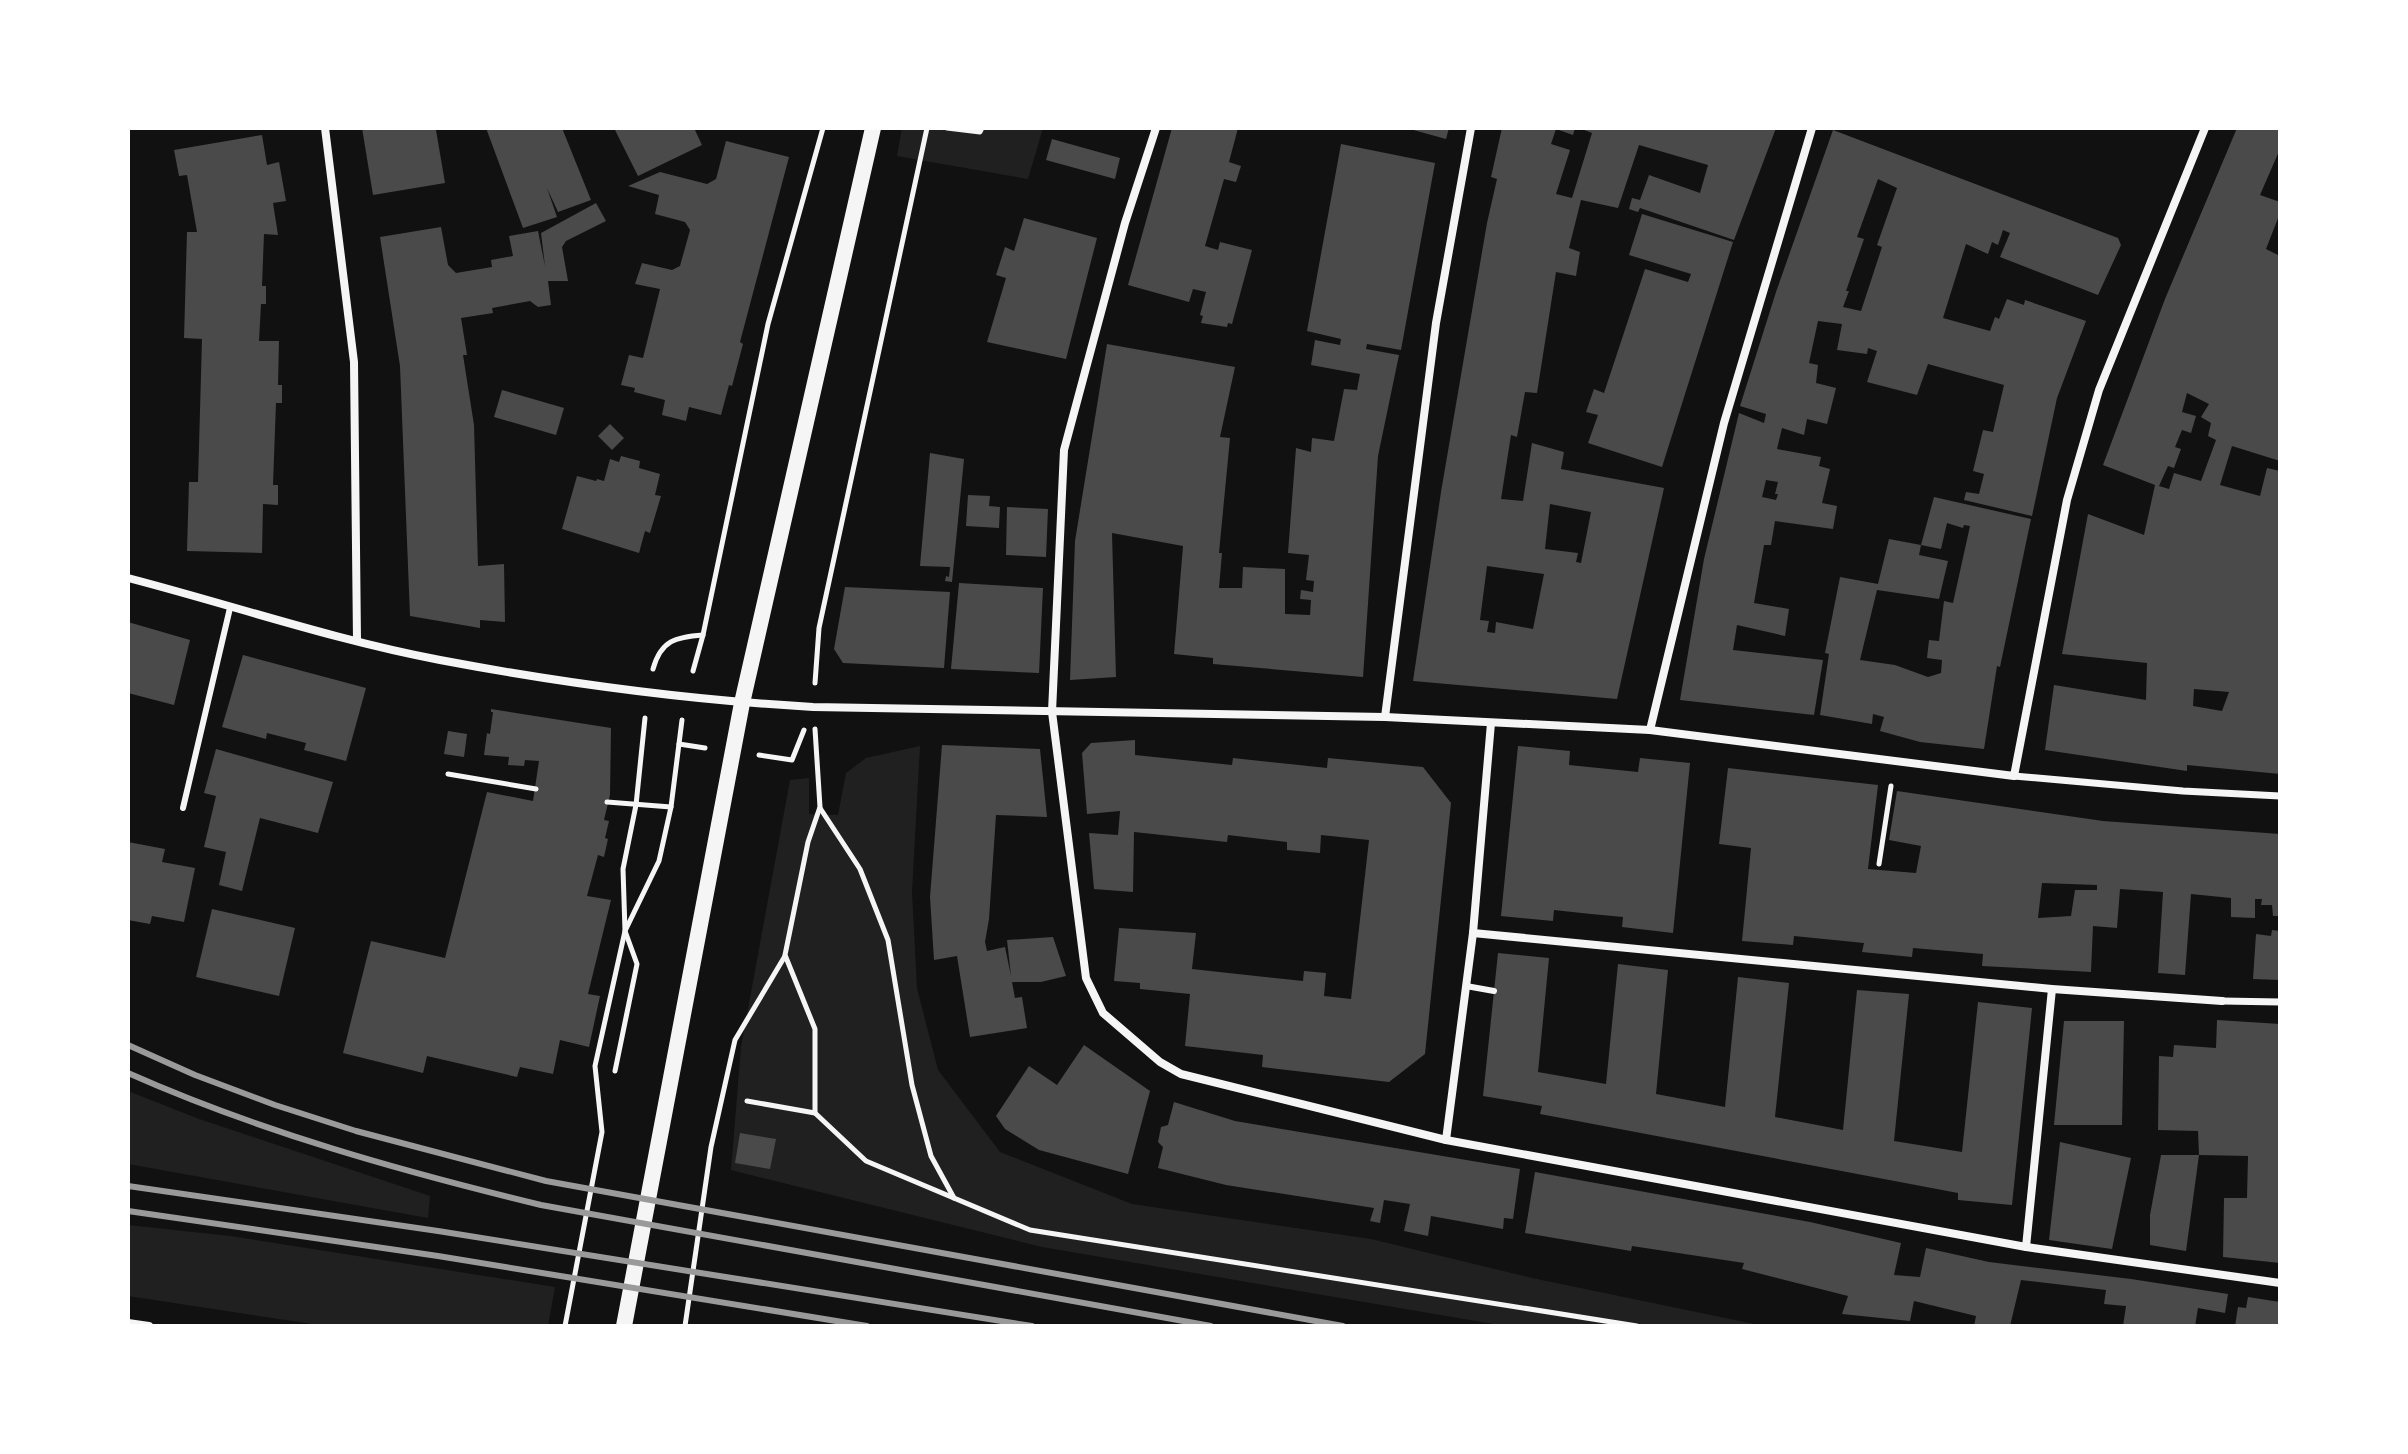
<svg xmlns="http://www.w3.org/2000/svg" width="2408" height="1454" font-family="Helvetica,sans-serif">
	<style>
		.green { fill: #202020 }
		.building { fill: #4a4a4a; fill-rule: evenodd }
		.lines { fill: none; stroke-linecap: round; stroke-linejoin: round }
		.path { stroke: #f5f5f5; stroke-width: 5 }
		.service { stroke: #f5f5f5; stroke-width: 6 }
		.pedestrian { stroke: #f5f5f5; stroke-width: 7 }
		.minor { stroke: #f5f5f5; stroke-width: 8 }
		.secondary { stroke: #f5f5f5; stroke-width: 16 }
		.rail { stroke: #9a9a9a; stroke-width: 6 }
	</style>
	<rect width="100%" height="100%" fill="#111"/>
	<!-- green -->
	<g class="green">
		<polygon points="902,128 1043,128 1028,179 897,156"/>
		<polygon points="920,746 912,892 917,988 938,1070 1000,1152 1132,1204 1371,1239 1532,1278 1764,1326 1505,1326 1042,1247 731,1170 741,1047 790,780 809,778 809,814 838,815 846,773 866,758"/>
		<polygon points="128,1091 199,1119 430,1196 428,1218 128,1164"/>
		<polygon points="128,1225 230,1236 555,1287 548,1326 325,1326 128,1296"/>
	</g>
	<!-- building -->
	<g class="building">
		<polygon points="362,128 436,130 445,183 373,195"/>
		<polygon points="486,128 562,128 591,200 558,212 547,188 557,217 523,228"/>
		<polygon points="619,128 694,128 702,145 638,176 615,130"/>
		<polygon points="1172,128 1238,128 1229,162 1241,166 1236,182 1224,179 1205,246 1218,250 1220,242 1252,250 1232,324 1228,323 1227,327 1201,323 1203,316 1200,315 1206,292 1193,289 1189,302 1128,285"/>
		<polygon points="1406,128 1449,128 1446,139"/>
		<path d="M1502,128H1575L1573,135L1556,129L1551,144L1570,150L1556,194L1572,198L1592,133L1579,128H1776L1734,240L1640,208L1638,212L1629,209L1632,198L1640,200L1649,175L1700,193L1708,165L1639,145L1618,208L1581,200L1569,248L1580,252L1576,276L1556,272L1537,393L1525,392L1517,437L1511,435L1501,499L1523,501L1532,443L1564,452L1561,469L1664,488L1617,699L1413,681L1441,492L1487,223L1497,179L1491,177ZM1550,504L1591,512L1581,563L1576,562L1578,553L1545,549ZM1487,566L1544,574L1533,629L1496,622L1495,633L1487,632L1489,621L1480,620Z"/>
		<path d="M2237,128H2280V149L2260,195L2280,202V213L2266,249L2280,256V461L2232,446L2220,485L2260,496L2267,468L2280,471V774L2187,765V771L2045,750L2054,685L2146,700L2147,663L2062,654L2088,514L2144,535L2155,485L2103,465L2165,299ZM2187,393L2209,404L2201,417L2211,423L2208,436L2216,440L2201,481L2174,473L2169,489L2159,486L2168,466L2174,468L2181,449L2175,447L2182,430L2191,433L2196,416L2182,412ZM2194,689L2229,692L2222,711L2193,706Z"/>
		<path d="M1833,130L2118,238L2121,245L2098,295L2000,257L2010,233L2003,230L1998,245L1992,242L1988,254L1966,244L1943,318L1990,331L1995,317L1999,319L2007,299L2024,305L2025,300L2086,321L2057,398L2032,516L1964,500L1966,492L1979,494L1984,474L1973,471L1983,430L1993,432L2004,385L1928,364L1917,395L1867,382L1877,351L1868,348L1867,354L1837,350L1842,324L1818,321L1809,363L1818,365L1816,383L1836,388L1827,424L1807,419L1804,435L1782,428L1777,449L1821,457L1819,466L1830,469L1822,503L1837,506L1833,529L1775,521L1771,545H1764L1754,603L1789,609L1785,636L1737,625L1733,650L1823,660L1814,715L1680,700L1704,559L1739,413L1764,423L1766,414L1740,406L1776,292ZM1878,179L1897,188L1877,245L1882,247L1861,311L1843,307L1849,291H1846L1864,239L1857,237ZM1766,480L1778,482L1775,494H1778L1776,500L1762,497Z"/>
		<polygon points="262,135 267,165 279,162 286,201 273,203 278,235 264,234 262,286 266,286 266,304 261,304 259,341 279,341 278,385 282,385 282,403 276,403 273,485 278,485 278,505 263,504 262,553 187,551 189,482 198,482 202,339 184,338 187,232 197,232 187,175 179,176 174,150"/>
		<polygon points="1052,139 1120,158 1115,179 1046,160"/>
		<polygon points="726,141 789,157 740,342 743,344 732,386 729,385 721,415 689,407 686,421 662,415 665,400 634,392 635,388 621,385 629,355 643,358 660,289 635,284 642,263 672,270 680,266 690,230 685,222 655,214 659,195 628,186 660,172 707,184 716,179"/>
		<polygon points="1341,144 1435,163 1401,350 1367,344 1366,349 1399,355 1378,456 1363,677 1213,664 1213,658 1174,654 1183,546 1112,533 1116,677 1070,680 1075,541 1107,344 1235,367 1220,437 1230,438 1219,553 1222,553 1219,588 1242,588 1243,567 1285,569 1285,614 1310,615 1311,600 1300,599 1301,590 1313,592 1314,581 1306,580 1309,555 1288,553 1296,448 1311,452 1312,438 1334,441 1344,389 1357,390 1360,374 1311,365 1315,340 1340,345 1341,339 1307,331"/>
		<polygon points="596,203 606,221 566,241 562,247 568,281 548,281 551,305 538,307 530,301 492,308 493,313 461,318 467,355 463,355 474,425 478,566 504,564 505,622 480,620 480,628 410,616 400,366 380,237 441,227 448,265 456,273 492,267 491,260 513,256 509,236 538,231 545,266 541,233"/>
		<polygon points="1642,214 1733,242 1662,467 1588,443 1598,415 1586,412 1594,389 1604,393 1645,269 1688,282 1691,274 1629,255"/>
		<polygon points="1024,218 1097,238 1066,359 987,342 1006,278 996,275 1005,247 1014,251"/>
		<polygon points="502,390 564,408 556,435 494,417"/>
		<polygon points="610,424 624,438 612,450 598,436"/>
		<polygon points="930,453 964,459 952,582 945,581 946,576 949,577 950,567 920,566"/>
		<polygon points="621,456 640,461 639,468 660,474 655,495 661,496 650,533 645,531 639,553 562,529 577,476 596,481 597,479 604,481 610,459 619,462"/>
		<polygon points="968,495 990,496 989,506 1000,507 999,528 966,526"/>
		<polygon points="1934,497 2031,519 2000,667 1997,666 1984,749 1920,742 1880,731 1884,717 1873,714 1872,724 1820,715 1829,654 1825,653 1840,577 1878,584 1889,539 1921,545 1919,555 1948,561 1939,599 1877,590 1860,660 1895,665 1928,677 1941,673 1942,660 1927,658 1929,640 1939,641 1944,601 1953,603 1970,526 1964,525 1963,528 1947,523 1941,549 1921,545"/>
		<polygon points="1007,507 1048,509 1046,557 1006,555"/>
		<polygon points="959,583 1043,588 1039,673 951,669"/>
		<polygon points="845,587 950,592 944,668 843,663 834,649"/>
		<polygon points="128,622 190,640 174,705 128,693"/>
		<polygon points="243,655 366,688 346,761 304,750 306,743 267,733 266,739 222,727"/>
		<polygon points="491,709 611,728 610,795 604,820 609,821 605,838 608,839 604,857 598,855 587,896 611,900 588,994 600,996 589,1047 560,1040 553,1074 520,1067 517,1077 427,1056 423,1073 343,1053 371,941 445,958 487,792 533,801 539,761 525,760 524,766 508,765 509,757 484,755 487,733 490,734 493,712 491,712"/>
		<polygon points="448,731 467,734 464,757 444,754"/>
		<polygon points="1135,740 1135,755 1232,765 1233,758 1327,768 1328,758 1423,767 1451,803 1425,1054 1389,1082 1262,1067 1263,1055 1185,1046 1190,994 1140,989 1140,983 1114,981 1119,928 1196,933 1192,969 1303,981 1304,971 1326,973 1324,996 1351,999 1369,840 1321,835 1320,853 1287,850 1287,842 1228,835 1227,842 1134,832 1133,892 1094,889 1089,833 1118,835 1120,811 1087,814 1082,753 1091,743"/>
		<polygon points="942,745 1040,749 1047,817 996,815 989,919 985,942 987,951 1005,947 1011,976 1007,940 1053,937 1066,976 1041,982 1012,982 1015,998 1022,997 1027,1028 970,1037 957,956 934,960 930,897"/>
		<polygon points="1518,746 1570,751 1569,765 1638,772 1640,758 1690,763 1673,933 1622,927 1623,917 1591,914 1554,910 1553,921 1501,916"/>
		<polygon points="216,749 333,782 318,833 260,818 242,891 219,885 226,852 204,847 216,796 204,793"/>
		<path d="M1728,768L1878,785L1868,869L1916,873L1921,846L1889,840L1897,791L2103,821L2280,834V916H2273L2272,905H2261L2262,899H2255V918L2231,917V898L2191,894L2185,975L2158,973L2163,892L2120,889L2117,928L2093,926L2091,972L1982,966L1983,954L1913,948L1912,957L1862,952L1864,943L1794,936L1793,945L1742,941L1751,848L1719,844ZM2042,883L2097,885V890H2075L2071,916L2038,918Z"/>
		<polygon points="128,842 165,849 162,862 195,868 184,922 152,916 150,924 128,920"/>
		<polygon points="212,909 295,928 279,996 196,977"/>
		<polygon points="2272,930 2280,931 2280,980 2253,979 2256,934 2271,936"/>
		<polygon points="1498,953 1549,958 1538,1072 1606,1084 1618,964 1668,970 1656,1094 1725,1107 1738,977 1789,983 1775,1117 1843,1130 1857,990 1909,994 1894,1141 1962,1152 1978,1002 2032,1008 2012,1205 1958,1200 1958,1193 1540,1114 1542,1106 1483,1096"/>
		<polygon points="2217,1020 2280,1024 2280,1263 2223,1257 2224,1198 2247,1198 2248,1156 2199,1155 2186,1251 2150,1245 2150,1215 2161,1155 2199,1155 2198,1131 2158,1130 2159,1056 2173,1057 2174,1045 2216,1048"/>
		<polygon points="2064,1021 2124,1021 2122,1125 2054,1125"/>
		<polygon points="1084,1045 1150,1091 1128,1174 1039,1150 1005,1129 996,1116 1029,1066 1057,1085"/>
		<polygon points="1174,1102 1235,1121 1520,1169 1513,1219 1504,1218 1503,1229 1431,1216 1428,1236 1404,1231 1410,1204 1384,1200 1380,1223 1370,1221 1374,1208 1226,1185 1158,1168 1163,1147 1158,1142 1161,1127 1168,1125"/>
		<polygon points="740,1133 776,1139 770,1169 735,1163"/>
		<polygon points="2060,1142 2131,1158 2112,1249 2049,1240"/>
		<polygon points="1535,1172 1810,1222 1901,1243 1894,1275 1920,1277 1926,1248 1989,1262 2131,1279 2228,1294 2225,1313 2198,1308 2195,1326 2123,1326 2126,1306 2104,1304 2106,1290 2021,1280 2010,1326 1974,1326 1976,1316 1914,1301 1910,1321 1842,1314 1848,1296 1742,1269 1744,1263 1632,1246 1631,1251 1525,1233"/>
		<polygon points="2248,1297 2280,1302 2280,1326 2235,1326 2238,1307 2246,1308"/>
	</g>
	<g class="lines">
		<!-- path -->
		<g class="path">
			<polyline points="947,128 980,132 982,128"/>
			<path d="M653,669C661,640 676,637 703,635"/>
			<polyline points="693,671 703,635 768,324 823,128"/>
			<polyline points="815,683 819,628 927,128"/>
			<polyline points="815,729 820,807 808,842 785,955 815,1029 815,1113"/>
			<polyline points="679,744 705,748"/>
			<polyline points="759,755 792,760 804,730"/>
			<polyline points="448,774 536,789"/>
			<polyline points="607,802 671,807"/>
			<polyline points="820,808 860,869 888,940 912,1085 931,1156 954,1198"/>
			<polyline points="1879,864 1891,786"/>
			<polyline points="615,1071 637,964 625,931 623,869 636,805 645,718"/>
			<polyline points="747,1101 815,1113 866,1161 1030,1230 1637,1326"/>
			<polyline points="565,1326 602,1132 595,1066 625,931 659,861 671,807 682,720"/>
			<polyline points="685,1326 711,1147 735,1040 785,956"/>
		</g>
		<!-- service -->
		<g class="service">
			<polyline points="183,808 230,608"/>
			<polyline points="1466,986 1494,991"/>
		</g>
		<!-- pedestrian -->
		<g class="pedestrian">
			<polyline points="2014,776 2183,791 2280,796"/>
			<polyline points="2222,1001 2280,1002"/>
		</g>
		<!-- minor -->
		<g class="minor">
			<polyline points="325,128 354,362 357,640"/>
			<polyline points="1156,128 1125,223 1064,450 1052,712 1086,978 1103,1013 1160,1062 1181,1074 1446,1140 2026,1247 2280,1283"/>
			<path d="M128,578C232,605 334,640 440,660C562,683 689,700 813,707L1385,717L1650,730L2014,776L2067,500L2099,390L2205,128"/>
			<polyline points="1385,717 1436,323 1471,128"/>
			<polyline points="1650,730 1724,423 1812,128"/>
			<polyline points="1473,933 2052,989 2222,1001"/>
			<polyline points="1446,1140 1473,933 1491,723"/>
			<polyline points="2026,1247 2052,989"/>
			<polyline points="128,1323 149,1326"/>
		</g>
		<!-- secondary -->
		<polyline class="secondary" points="624,1326 742,703 873,128"/>
		<!-- rail -->
		<g class="rail">
			<polyline points="128,1045 195,1075 275,1105 356,1131 546,1181 1343,1326"/>
			<path d="M128,1073C261,1132 401,1171 541,1205L1211,1326"/>
			<polyline points="128,1186 438,1231 1032,1326"/>
			<polyline points="128,1211 438,1256 867,1326"/>
		</g>
	</g>
	<!-- border -->
	<rect width="2408" height="1454" fill="none" stroke="#ffffff" stroke-width="260"/>
</svg>
